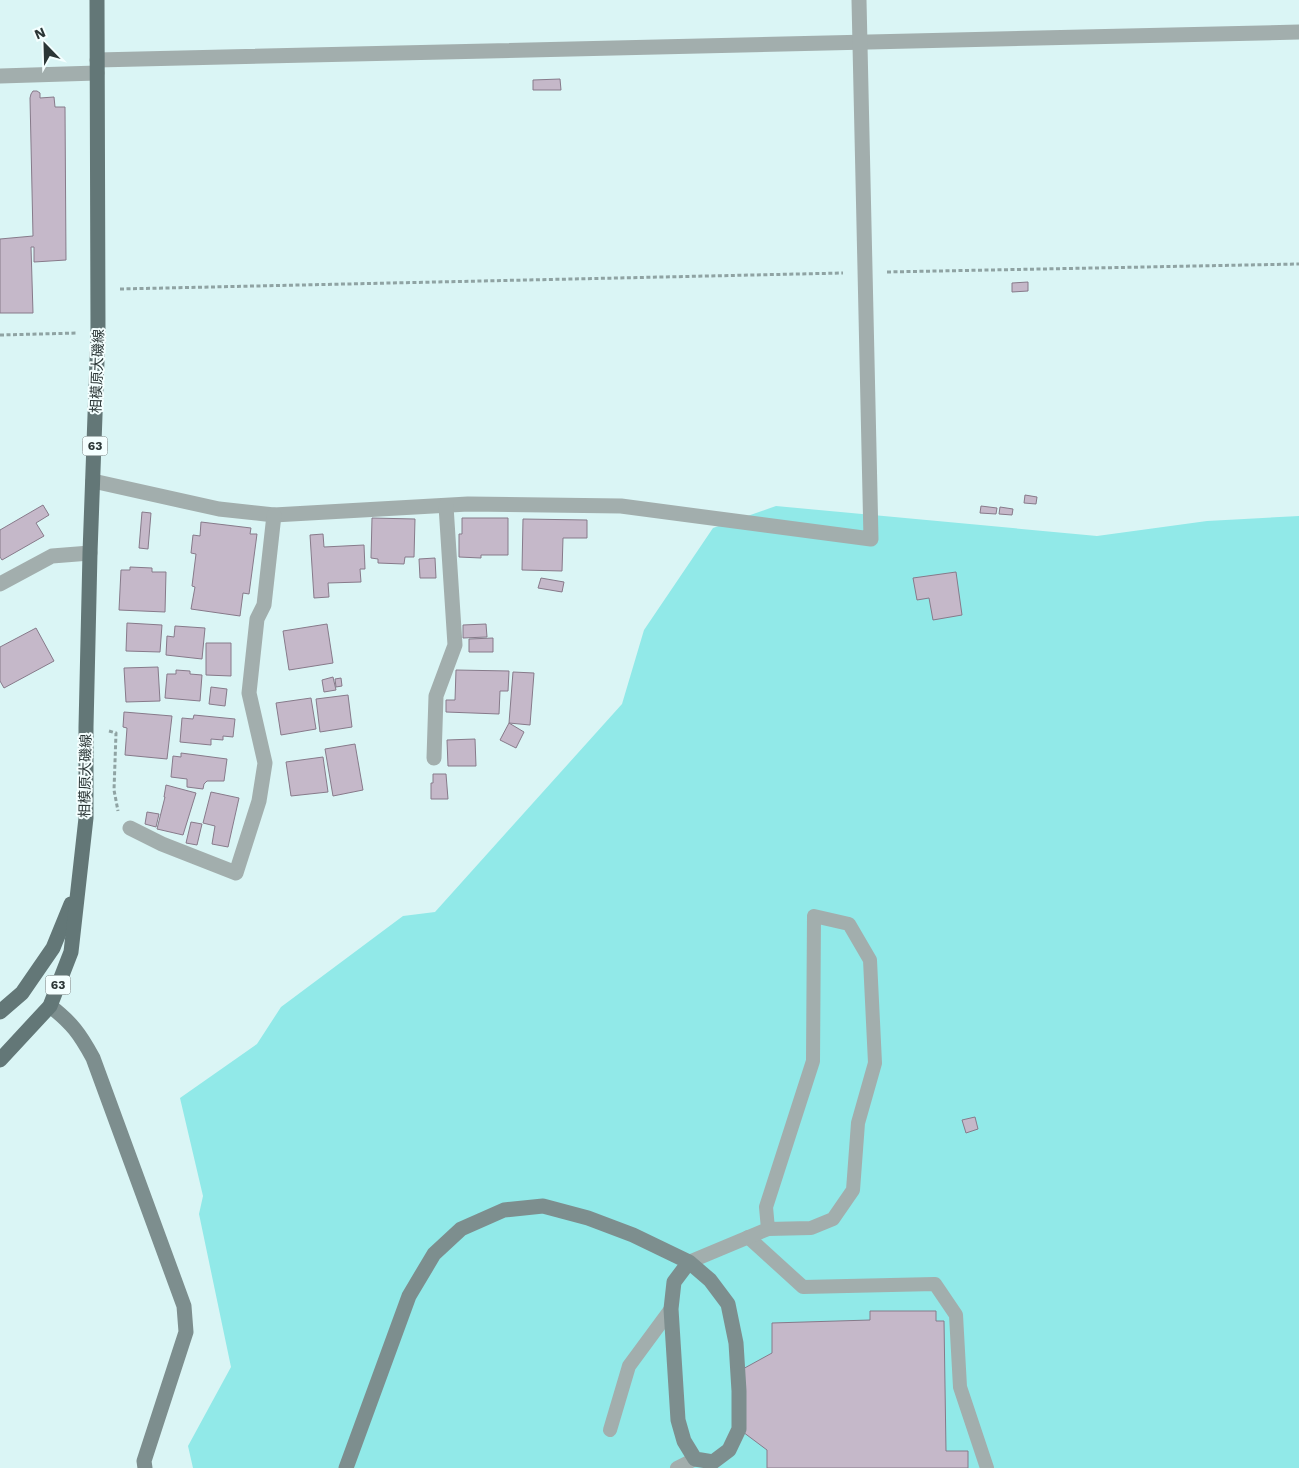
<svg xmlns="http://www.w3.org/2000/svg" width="1299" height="1468" font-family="'Work Sans','Noto Sans JP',sans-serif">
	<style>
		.green { fill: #91e9e8 }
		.building { fill: #c5b8c9; stroke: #877a8a }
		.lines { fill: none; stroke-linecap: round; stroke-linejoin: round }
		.path { stroke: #8fa3a3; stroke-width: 3; stroke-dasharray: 4 2.5; stroke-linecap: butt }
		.lane { stroke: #a2aead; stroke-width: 14 }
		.street { stroke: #a2aead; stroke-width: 15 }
		.secondary { stroke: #7d8e8e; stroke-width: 15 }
		.primary { stroke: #637777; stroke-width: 15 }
		.labels { text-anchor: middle; stroke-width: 4; stroke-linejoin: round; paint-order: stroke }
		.shield { fill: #f4ffff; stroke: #677272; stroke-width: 1 }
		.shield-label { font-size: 12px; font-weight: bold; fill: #2b3636 }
		.street-label { font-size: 14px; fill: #2b3636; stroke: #f4ffff }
	</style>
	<rect width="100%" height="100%" fill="#daf5f5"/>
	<!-- green -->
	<polygon class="green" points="776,506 1097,536 1207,521 1299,516 1299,1468 193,1468 188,1446 231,1367 199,1214 203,1196 180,1098 257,1044 281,1007 403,916 435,912 622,704 644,630 713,528"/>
	<!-- building -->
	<g class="building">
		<polygon points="560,79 561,90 533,90 533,80"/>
		<polygon points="33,91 37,91 40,93 40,98 54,97 55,107 65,107 66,260 34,262 34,247 31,247 33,313 0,313 0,239 33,236 30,98 31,94"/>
		<polygon points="1028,282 1028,291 1012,292 1012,283"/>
		<polygon points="1025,495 1037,497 1036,504 1024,503"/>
		<polygon points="43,505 49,515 36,523 44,536 2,560 0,557 0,530"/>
		<polygon points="981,506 997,508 996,514 980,513"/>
		<polygon points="1000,507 1013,509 1012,515 999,514"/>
		<polygon points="142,512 151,513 148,549 139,548"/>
		<polygon points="372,518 415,519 414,557 405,557 404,564 378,563 378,559 371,558"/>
		<polygon points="462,518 508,518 508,555 481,555 481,558 459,557 459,534 462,534"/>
		<polygon points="523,519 587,520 587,538 563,538 562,571 522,570"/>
		<polygon points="201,522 251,528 250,534 257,534 249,594 243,593 240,616 191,609 195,587 192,586 196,554 191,553 193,535 200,536"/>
		<polygon points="323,534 324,547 364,545 365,569 360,569 361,582 328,583 329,597 314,598 310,535"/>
		<polygon points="435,558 436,578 420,578 419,559"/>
		<polygon points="130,567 152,568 152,572 166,572 165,612 119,610 121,570 130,570"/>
		<polygon points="956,572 962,615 933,620 929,598 917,600 913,578"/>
		<polygon points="541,578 564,582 562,592 538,588"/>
		<polygon points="127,623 162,625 160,652 126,651"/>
		<polygon points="327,624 333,663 289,670 283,631"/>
		<polygon points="486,624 487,637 463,638 463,625"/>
		<polygon points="175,626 205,628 202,659 166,655 167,636 174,637"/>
		<polygon points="36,628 54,661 4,688 0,681 0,647"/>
		<polygon points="493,638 493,652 469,652 469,639"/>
		<polygon points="206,643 231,643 231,676 206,675"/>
		<polygon points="158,667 160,701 126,702 124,668"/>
		<polygon points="176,670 190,671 190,674 202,675 200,701 165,698 167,674 176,674"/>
		<polygon points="456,670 509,671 508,691 500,691 499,714 446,712 446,700 455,700"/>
		<polygon points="513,672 534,673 530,725 509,723"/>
		<polygon points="333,677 336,690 324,692 322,680"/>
		<polygon points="341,678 342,686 336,687 335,679"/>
		<polygon points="211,687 227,689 225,706 209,704"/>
		<polygon points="348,695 352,727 320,732 316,699"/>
		<polygon points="311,698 316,729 281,735 276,703"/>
		<polygon points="124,712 172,716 167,759 125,755 127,728 123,727"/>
		<polygon points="194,715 235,719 233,737 223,736 223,740 211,739 211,745 180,742 182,718 193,719"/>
		<polygon points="509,723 524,732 516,748 500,740"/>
		<polygon points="475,739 476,766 448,766 447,740"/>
		<polygon points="355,744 363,790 333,796 325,749"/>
		<polygon points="181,753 227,759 224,781 207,781 204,784 203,789 187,787 187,779 171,777 173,756 181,757"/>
		<polygon points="323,757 328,792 291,796 286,762"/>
		<polygon points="433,774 446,774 448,799 431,799 431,783 433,783"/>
		<polygon points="166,785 196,793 183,835 157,829 165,797 164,797"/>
		<polygon points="211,792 239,798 228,847 212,844 215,826 203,823"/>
		<polygon points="147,812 159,814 156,827 145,824"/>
		<polygon points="191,822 202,824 197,845 186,843"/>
		<polygon points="975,1117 978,1129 966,1133 962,1120"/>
		<polygon points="870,1311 936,1311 936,1321 944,1321 946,1451 968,1451 968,1468 767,1468 767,1450 743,1432 741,1370 772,1353 772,1323 870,1320"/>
	</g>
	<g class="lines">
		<!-- path -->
		<g class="path">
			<polyline points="887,272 1299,264"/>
			<polyline points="120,289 843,273"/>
			<polyline points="0,335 77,333"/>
			<polyline points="109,731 116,733 114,790 118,811"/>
		</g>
		<!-- lane -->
		<g class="lane">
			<polyline points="748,1237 803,1287 935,1284 956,1315 960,1387 987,1468"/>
			<polyline points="689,1262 768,1229 811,1228 833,1219 853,1190 858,1123 875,1063 870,960 849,924 814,916 813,1061 766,1207 768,1229"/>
			<polyline points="610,1430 629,1366 671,1309"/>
			<polyline points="677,1468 695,1459"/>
		</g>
		<!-- street -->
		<g class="street">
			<polyline points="97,60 1299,32"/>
			<polyline points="0,76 97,73"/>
			<polyline points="93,481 219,509 274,515 468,504 621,506 871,539 859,0"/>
			<polyline points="0,584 52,556 90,553"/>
			<polyline points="434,758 436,696 455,645 446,506"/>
			<polyline points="130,828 162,844 236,873 259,801 265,763 249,693 257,619 264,605 274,515"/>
		</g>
		<!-- secondary -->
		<g class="secondary">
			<path d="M50,1006C72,1023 80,1034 93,1058L184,1306L186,1332L144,1461L145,1468"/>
			<polyline points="346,1468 409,1296 434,1254 461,1229 504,1210 543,1206 588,1218 633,1235 689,1262 710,1280 728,1304 736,1343 739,1391 739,1429 729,1450 713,1462 695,1459 684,1441 678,1420 671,1309 674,1282 689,1262"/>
		</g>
		<!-- primary -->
		<g class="primary">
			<polyline points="0,1012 22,993 53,948 71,904"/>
			<polyline points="0,1060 50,1006 71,952 86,818 86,727 90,553 98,333 97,0"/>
		</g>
	</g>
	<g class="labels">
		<!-- shield labels -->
		<g class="shield">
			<rect x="82.5" y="436.5" width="25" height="19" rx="4"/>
			<rect x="45.5" y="975.5" width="25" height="19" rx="4"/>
		</g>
		<g class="shield-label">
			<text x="95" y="450">63</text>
			<text x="58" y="989">63</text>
		</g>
		<!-- street labels -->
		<g class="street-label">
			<text transform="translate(97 371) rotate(-88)" y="5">相模原大磯線</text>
			<text transform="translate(85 776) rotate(-89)" y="5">相模原大磯線</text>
		</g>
	</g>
	<!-- north arrow -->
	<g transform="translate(45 45) rotate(337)" stroke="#f4ffff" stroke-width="4" paint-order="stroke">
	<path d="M0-4L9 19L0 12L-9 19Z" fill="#2b3636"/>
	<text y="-8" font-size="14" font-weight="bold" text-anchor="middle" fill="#2b3636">N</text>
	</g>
</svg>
